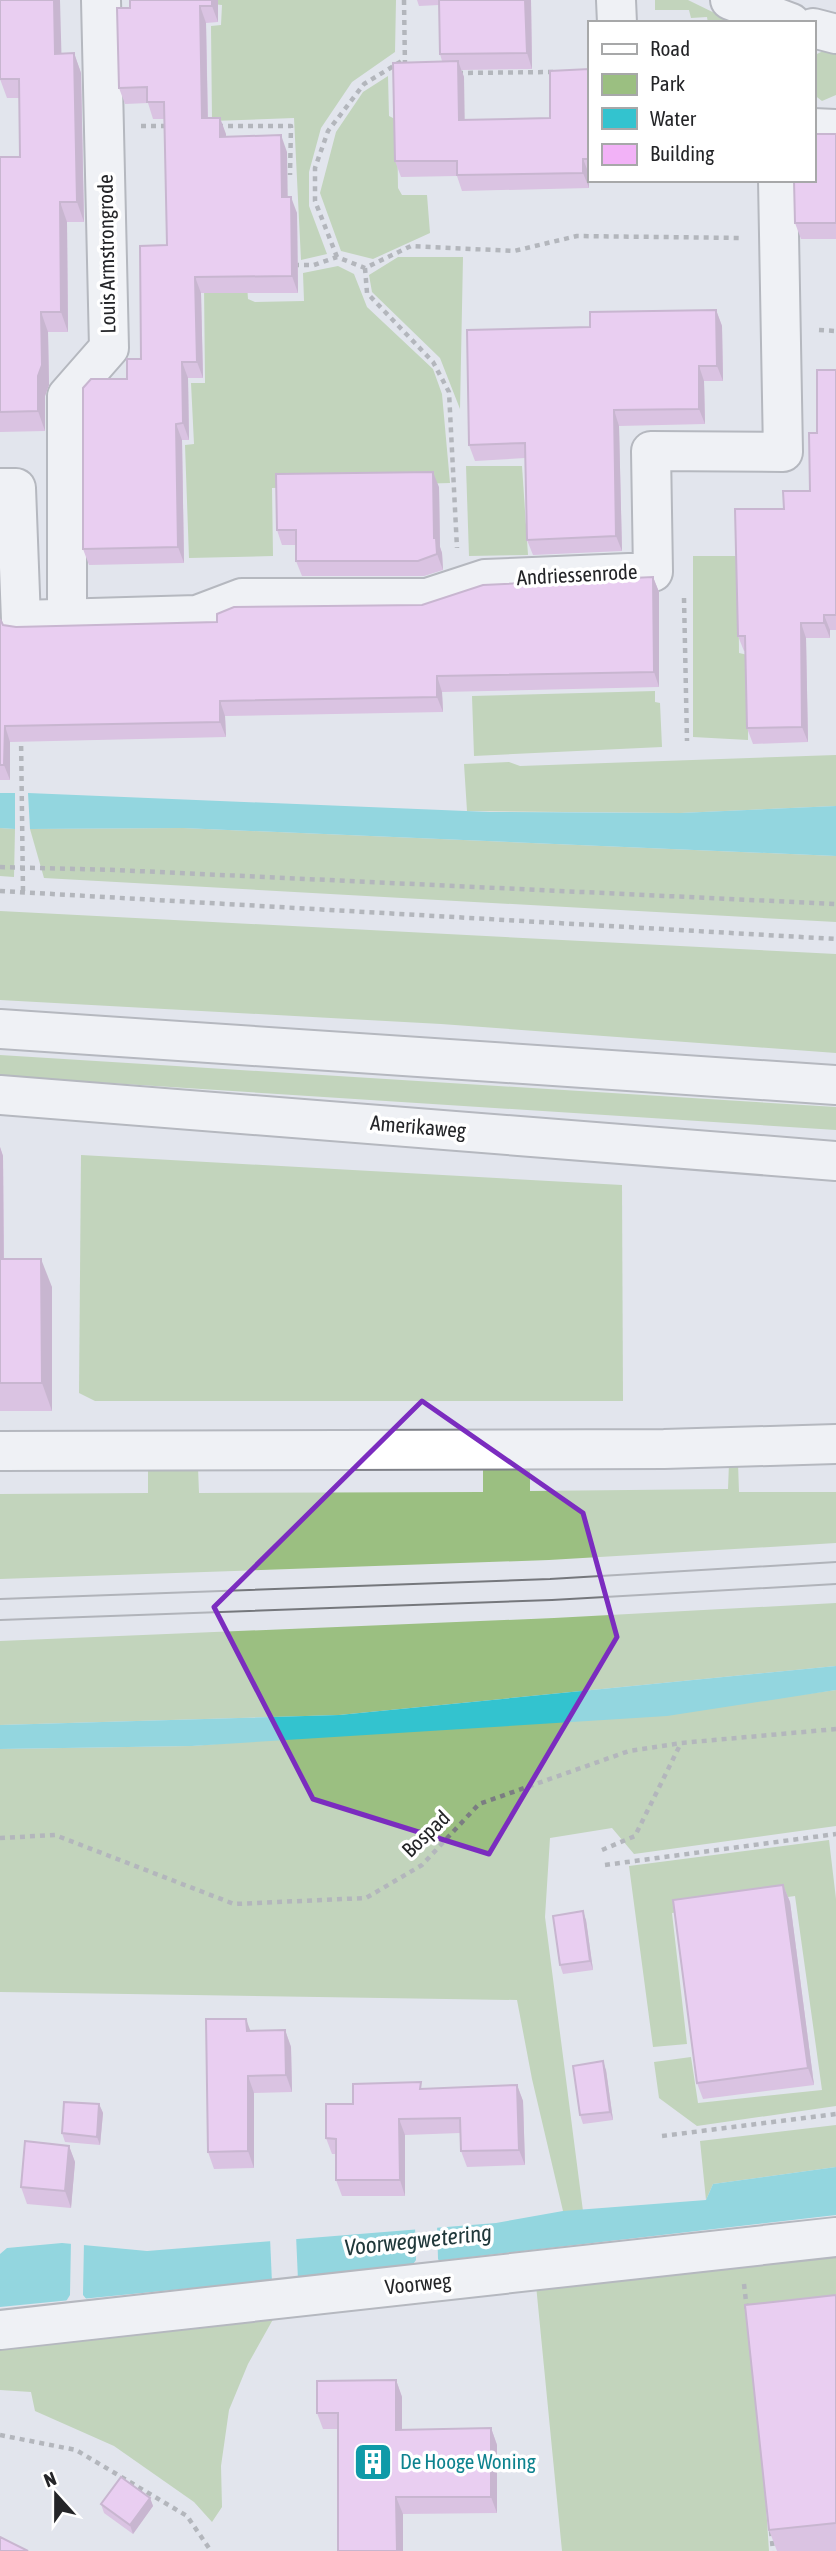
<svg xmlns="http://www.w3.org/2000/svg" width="836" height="2551" font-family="'Asap Condensed',sans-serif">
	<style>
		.green { fill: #9bbf81 }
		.water { fill: #33c3cf }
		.pier { fill: #e2e5ed }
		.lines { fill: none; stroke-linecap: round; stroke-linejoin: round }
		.street-casing { stroke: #7f8188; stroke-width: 42 }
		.secondary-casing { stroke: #7f8188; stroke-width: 42 }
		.path { stroke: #7b7d82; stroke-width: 4.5; stroke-dasharray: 5 5; stroke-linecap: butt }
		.street { stroke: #fff; stroke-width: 38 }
		.secondary { stroke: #fff; stroke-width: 38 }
		.tram { stroke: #75777c; stroke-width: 2 }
		.wall { fill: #d099d4 }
		.shaded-wall { fill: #a97dad }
		.building { fill: #f2b2f7; stroke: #a97dad; stroke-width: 2 }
		.marked { fill: none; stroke: #7b2cbf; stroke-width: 5; stroke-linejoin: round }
		.labels { text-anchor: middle; stroke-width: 7; stroke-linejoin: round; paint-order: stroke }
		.street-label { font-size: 21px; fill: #242528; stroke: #fff }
		.culture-label { font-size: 21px; fill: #0d838f; stroke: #fff; text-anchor: start }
		.water-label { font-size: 23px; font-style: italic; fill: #20383a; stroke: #fff }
	</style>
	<rect width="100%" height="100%" fill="#e2e5ed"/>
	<!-- green -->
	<g class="green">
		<polygon points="211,0 396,0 395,52 352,82 321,128 309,172 309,206 327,254 301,260 294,118 212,121 211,26 221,25 222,5 212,4"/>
		<polygon points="655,0 688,0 735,23 708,23 707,17 691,18 689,10 655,10"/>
		<polygon points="825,50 836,53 836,95 822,101 813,94 813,56"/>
		<polygon points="388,76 389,116 397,120 398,188 402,195 427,195 430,233 373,259 341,251 320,193 336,132 363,92"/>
		<polygon points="398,257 463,257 460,409 440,358 372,292 369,275"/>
		<polygon points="338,266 354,274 367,307 433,369 442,394 450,483 272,488 273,556 189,558 185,445 194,444 191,383 205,383 204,284 247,285 248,299 255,302 304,301 303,273"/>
		<polygon points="466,466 522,466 528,555 469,556"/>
		<polygon points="693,556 738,556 739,653 748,655 748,740 693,737"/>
		<polygon points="655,691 655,702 660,703 662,747 474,756 472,696"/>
		<polygon points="836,755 836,806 680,813 467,811 464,764 509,762 520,766"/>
		<polygon points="0,828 15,829 14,877 0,876"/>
		<polygon points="183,828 836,856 836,922 44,878 30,829"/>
		<polygon points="0,911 836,954 836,1053 441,1024 0,1000"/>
		<polygon points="0,1055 836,1107 836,1130 0,1076"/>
		<polygon points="81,1155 622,1185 623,1401 95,1401 79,1393"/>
		<polygon points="729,1463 738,1463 739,1492 836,1492 836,1543 549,1560 0,1579 0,1494 148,1493 148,1467 198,1467 199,1493 483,1492 483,1465 530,1465 530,1491 728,1489"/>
		<polygon points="836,1603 836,1666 339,1715 0,1725 0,1641 554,1618"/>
		<polygon points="836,1690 836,1826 634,1854 612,1828 550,1838 545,1917 583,2211 563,2211 532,2079 517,2000 0,1992 0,1749 192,1746 792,1696"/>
		<polygon points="829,1840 836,1899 836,2106 697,2126 659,2098 654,2062 691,2057 698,2103 822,2090 795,1896 672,1913 687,2044 653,2047 629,1866"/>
		<polygon points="836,2125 836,2167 713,2184 706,2200 700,2141"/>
		<polygon points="836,2249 836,2316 754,2324 769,2551 562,2551 536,2285"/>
		<polygon points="276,2314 248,2364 229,2410 221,2466 222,2507 212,2522 194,2502 114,2446 35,2411 31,2392 0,2390 0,2345"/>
	</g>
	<!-- water -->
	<g class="water">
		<polygon points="0,793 15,793 15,829 0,828"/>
		<polygon points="28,793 490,812 680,813 836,806 836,856 183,828 30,829"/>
		<polygon points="836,1666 836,1690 667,1716 192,1746 0,1749 0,1725 339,1715"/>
		<polygon points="836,2167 836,2215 264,2281 0,2307 0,2254 7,2248 62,2243 147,2251 496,2223 563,2211 706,2200 713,2184"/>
	</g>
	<!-- pier -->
	<g class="pier">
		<polygon points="437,2224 438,2259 441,2264 411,2267 416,2260 415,2226"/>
		<polygon points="296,2235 298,2280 272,2283 270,2237"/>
		<polygon points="71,2240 84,2241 83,2295 88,2301 65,2303 70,2295"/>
	</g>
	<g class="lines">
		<!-- street casing -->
		<g class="street-casing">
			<g id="street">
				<polyline points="616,0 617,23"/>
				<polyline points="813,128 836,129"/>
				<polyline points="0,488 16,488 21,620 197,615 242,598 427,598 485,579 653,572 651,451 783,452 778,180"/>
				<polyline points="67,618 67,396 109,348 101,0"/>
				<polyline points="0,1451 664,1449 836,1444"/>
				<polyline points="0,2330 836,2237"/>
			</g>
		</g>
		<!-- secondary casing -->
		<g class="secondary-casing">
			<g id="secondary">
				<polyline points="730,0 791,23"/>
				<polyline points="813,28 836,34"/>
				<polyline points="0,1029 836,1085"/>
				<polyline points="0,1095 836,1161"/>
			</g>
		</g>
		<!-- path -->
		<g class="path">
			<polyline points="404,0 405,67"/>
			<polyline points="458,73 554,72"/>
			<polyline points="141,126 171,126"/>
			<polyline points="218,126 291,126 290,175"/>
			<polyline points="337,257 315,201 315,168 328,131 364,84 405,59"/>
			<polyline points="294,265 314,265 337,257 365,268 411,246 514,251 577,236 741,238"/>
			<polyline points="365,268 367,293 433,362 449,392 457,548"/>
			<polyline points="819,330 836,331"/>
			<polyline points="684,598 687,741"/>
			<polyline points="21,736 23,892"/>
			<polyline points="0,867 116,870 836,904"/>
			<polyline points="0,891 836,939"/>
			<polyline points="0,1838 55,1835 234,1904 366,1898 422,1865 479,1804 629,1751 681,1743 836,1729"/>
			<polyline points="602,1850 635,1836 681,1743"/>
			<polyline points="605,1865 836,1834"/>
			<polyline points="662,2136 836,2114"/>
			<polyline points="744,2284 747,2310"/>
			<polyline points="0,2435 76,2450 187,2516 211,2551"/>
			<polyline points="771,2531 773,2551"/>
		</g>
		<!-- street -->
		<use href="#street" class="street"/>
		<!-- secondary -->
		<use href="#secondary" class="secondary"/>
		<!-- tram -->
		<g class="tram">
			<polyline points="0,1599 550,1579 836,1562"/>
			<polyline points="0,1620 552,1600 836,1584"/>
		</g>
	</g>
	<!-- wall -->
	<g class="wall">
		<polygon points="0,0 61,54 74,53 81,73 84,222 67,222 68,332 48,332 49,385 45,396 45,431 0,432 0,157 20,157 19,98 7,98 0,79"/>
		<polygon points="218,0 218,22 206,23 208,118 220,118 226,136 287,152 287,197 297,213 298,293 201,293 203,378 188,378 189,440 182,440 184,563 89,565 83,549 127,379 141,359 167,245 165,119 153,119 148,103 125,104 119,88 130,8"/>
		<polygon points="417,0 531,0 532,69 461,70 464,77 464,120 550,118 589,69 589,188 462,191 457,176 401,177 395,161 442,61 440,54 439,5 419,6"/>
		<polygon points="836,134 836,239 801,239 795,223"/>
		<polygon points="716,310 722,326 723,381 704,381 705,424 619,426 622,551 533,555 527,540 525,458 475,461 469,445 590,327"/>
		<polygon points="836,370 836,630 830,630 830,638 806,638 808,742 753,744 747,728 745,651 744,651 738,636 784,509 810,491 817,433"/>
		<polygon points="439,487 440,547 442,553 443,570 424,576 302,576 296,561 296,545 282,545 277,530"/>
		<polygon points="653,577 659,592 659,687 442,692 443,712 225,716 226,737 10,742 10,780 0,780 0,619 3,625 16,627 217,622 422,605"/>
		<polygon points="0,1147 3,1156 4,1259 52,1287 52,1411 0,1411"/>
		<polygon points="783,1885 790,1902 814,2085 703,2099 697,2083"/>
		<polygon points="586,1920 593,1970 563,1974 560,1965"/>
		<polygon points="285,2030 291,2047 292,2092 254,2093 254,2168 214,2169 208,2152 251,2031"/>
		<polygon points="606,2070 613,2120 583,2124 580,2115"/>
		<polygon points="517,2085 523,2101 525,2165 467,2167 461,2151 460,2133 405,2135 405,2196 342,2196 336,2180 336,2154 332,2154 326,2138 353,2104 423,2089"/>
		<polygon points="99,2104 103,2113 100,2145 65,2142 62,2133"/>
		<polygon points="69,2146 75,2162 71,2208 27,2204 21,2187"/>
		<polygon points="836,2295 836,2551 777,2551 769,2530"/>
		<polygon points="396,2380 402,2397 402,2430 491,2428 497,2445 497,2513 403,2514 403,2551 338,2551 338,2429 323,2429 317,2413"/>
		<polygon points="150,2498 153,2506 133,2534 104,2513 101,2504"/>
	</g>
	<!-- shaded-wall -->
	<g class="shaded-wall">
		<polygon points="54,0 60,0 62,74 55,54"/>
		<polygon points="212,0 218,0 218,22 212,6"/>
		<polygon points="525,0 531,0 532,69 527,53"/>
		<polygon points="200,6 206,23 208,134 202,118"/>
		<polygon points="74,53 81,73 84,222 77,202"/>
		<polygon points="458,61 464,77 465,136 459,120"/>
		<polygon points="220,118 226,134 226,153 220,137"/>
		<polygon points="281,135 287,152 288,213 282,197"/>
		<polygon points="583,159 589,174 589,188 583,173"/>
		<polygon points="291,197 297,213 298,293 292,276"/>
		<polygon points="60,202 67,222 68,332 61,312"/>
		<polygon points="195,277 201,293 203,378 197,362"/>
		<polygon points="716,310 722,326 723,381 717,366"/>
		<polygon points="41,312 48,332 49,385 45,396 45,431 38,411 38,376"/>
		<polygon points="182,362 188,378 189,440 183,423"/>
		<polygon points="699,366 704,381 705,424 699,409"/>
		<polygon points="614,410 619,426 622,551 616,536"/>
		<polygon points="176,424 182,440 184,563 178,547"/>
		<polygon points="433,472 439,487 440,547 442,553 443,570 437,554 434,538"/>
		<polygon points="653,577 659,592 659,687 654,672"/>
		<polygon points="824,615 830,630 830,638 824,623"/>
		<polygon points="801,623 806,638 808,742 802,727"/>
		<polygon points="437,676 442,692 443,712 437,697"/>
		<polygon points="220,701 225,716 226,737 220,722"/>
		<polygon points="5,726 10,742 10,780 4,765"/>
		<polygon points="0,1147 3,1156 4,1288 0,1276"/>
		<polygon points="41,1259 52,1287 52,1411 42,1383"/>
		<polygon points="783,1885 790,1902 814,2085 808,2068"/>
		<polygon points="583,1911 586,1920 593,1970 590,1961"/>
		<polygon points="246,2019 252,2035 247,2031"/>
		<polygon points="285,2030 291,2047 292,2092 286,2075"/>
		<polygon points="603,2061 606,2070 613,2120 610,2112"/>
		<polygon points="248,2076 254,2093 254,2168 248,2151"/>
		<polygon points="517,2085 523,2101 525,2165 519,2150"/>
		<polygon points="99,2104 103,2113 100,2145 97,2137"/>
		<polygon points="399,2119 405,2135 405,2196 400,2180"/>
		<polygon points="69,2146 75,2162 71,2208 65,2191"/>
		<polygon points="396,2380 402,2397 402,2447 396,2430"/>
		<polygon points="491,2428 497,2445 497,2513 491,2497"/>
		<polygon points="396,2497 403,2514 403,2551 397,2551"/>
		<polygon points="150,2498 153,2506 133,2534 130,2525"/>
	</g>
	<!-- building -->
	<g class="building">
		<polygon points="0,0 54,0 55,54 74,53 77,202 60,202 61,312 41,312 42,365 38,376 38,411 0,412 0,157 20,157 19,79 0,79"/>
		<polygon points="130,0 212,0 212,6 200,6 202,118 220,118 220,137 281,135 282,197 291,197 292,276 195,277 197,362 182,362 183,423 176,424 178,547 83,549 83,388 91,379 127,379 127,359 141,359 140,246 167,245 164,102 147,102 147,87 119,88 117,8 130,8"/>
		<polygon points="439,0 525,0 527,53 440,54"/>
		<polygon points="458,61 459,120 550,118 550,71 589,69 589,159 583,159 583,173 457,175 457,161 395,161 393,63"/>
		<polygon points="813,134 836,134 836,223 795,223 794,180 813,180"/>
		<polygon points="716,310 717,366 699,366 699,409 614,410 616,536 527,540 525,443 469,445 467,330 590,327 590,312"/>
		<polygon points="817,370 836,370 836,615 824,615 824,623 801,623 802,727 747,728 745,636 738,636 735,509 784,509 783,491 810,491 809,433 817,433"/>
		<polygon points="433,472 434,538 436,538 437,554 418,561 296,561 296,530 277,530 276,474"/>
		<polygon points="653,577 654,672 437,676 437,697 220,701 220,722 5,726 4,765 0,765 0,619 3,625 16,627 217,622 217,614 234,607 422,605 483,585"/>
		<polygon points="0,1259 41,1259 42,1383 0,1383"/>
		<polygon points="783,1885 808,2068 697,2083 673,1900"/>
		<polygon points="583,1911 590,1961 560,1965 553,1916"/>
		<polygon points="206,2019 246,2019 247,2031 285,2030 286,2075 248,2076 248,2151 208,2152"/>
		<polygon points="603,2061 610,2112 580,2115 573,2066"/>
		<polygon points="421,2082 420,2089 517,2085 519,2150 461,2151 460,2118 399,2119 400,2180 336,2180 336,2139 326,2138 326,2104 353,2104 353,2084"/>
		<polygon points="64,2102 99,2104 97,2137 62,2133"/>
		<polygon points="25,2141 69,2146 65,2191 21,2187"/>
		<polygon points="836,2295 836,2523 769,2530 745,2305"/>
		<polygon points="396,2380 396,2430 491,2428 491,2497 396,2497 397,2551 338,2551 338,2413 317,2413 317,2381"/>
		<polygon points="121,2477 150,2498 130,2525 101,2504"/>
		<polygon points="0,2537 28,2551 0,2551"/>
	</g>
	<!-- marked area -->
	<path d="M0 0H836V2551H0ZM422,1401L583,1513L617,1637L489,1854L313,1799L214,1607Z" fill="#e2e5ed" fill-opacity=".55" fill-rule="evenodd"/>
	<path class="marked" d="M422,1401L583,1513L617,1637L489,1854L313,1799L214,1607Z"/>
	<!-- icons -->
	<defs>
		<g id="building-square" transform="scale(2.0125)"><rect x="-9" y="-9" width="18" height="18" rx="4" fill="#0f9aa8" stroke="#fff"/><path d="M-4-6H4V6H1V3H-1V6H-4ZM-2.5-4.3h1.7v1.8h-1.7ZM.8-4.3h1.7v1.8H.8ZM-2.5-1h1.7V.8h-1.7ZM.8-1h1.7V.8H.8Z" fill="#fff"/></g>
	</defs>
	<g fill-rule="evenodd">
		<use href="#building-square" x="373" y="2462"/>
	</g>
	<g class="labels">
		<!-- street labels -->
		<g class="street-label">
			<text transform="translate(107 254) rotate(-91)" y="7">Louis Armstrongrode</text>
			<text transform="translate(577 575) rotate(-3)" y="7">Andriessenrode</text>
			<text transform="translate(418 1127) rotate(5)" y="7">Amerikaweg</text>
			<text transform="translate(426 1834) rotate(-44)" y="7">Bospad</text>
			<text transform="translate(418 2284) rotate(-6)" y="7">Voorweg</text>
		</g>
		<!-- culture labels -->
		<g class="culture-label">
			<text x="400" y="2469">De Hooge Woning</text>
		</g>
		<!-- water labels -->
		<g class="water-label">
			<text transform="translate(418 2240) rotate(-6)" y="8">Voorwegwetering</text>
		</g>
	</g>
	<!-- legend -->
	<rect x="588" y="21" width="228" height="161" fill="#ffffff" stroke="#a7a8a9" stroke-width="2"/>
	<rect x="602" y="44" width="35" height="10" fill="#ffffff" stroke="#a7a8a9" stroke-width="2"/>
	<text x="650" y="56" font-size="21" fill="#242528">Road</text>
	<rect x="602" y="74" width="35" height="21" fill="#9bbf81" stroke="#a7a8a9" stroke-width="2"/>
	<text x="650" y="91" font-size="21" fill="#242528">Park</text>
	<rect x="602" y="108" width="35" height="21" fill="#33c3cf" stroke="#a7a8a9" stroke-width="2"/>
	<text x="650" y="126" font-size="21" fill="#242528">Water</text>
	<rect x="602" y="144" width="35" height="21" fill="#f2b2f7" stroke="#a7a8a9" stroke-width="2"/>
	<text x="650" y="161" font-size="21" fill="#242528">Building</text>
	<!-- north arrow -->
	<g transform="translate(56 2495) rotate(339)" stroke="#ffffff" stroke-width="5" paint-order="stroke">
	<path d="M0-5L12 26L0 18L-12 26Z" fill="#242528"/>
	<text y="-10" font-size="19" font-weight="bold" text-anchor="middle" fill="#242528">N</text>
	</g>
</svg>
